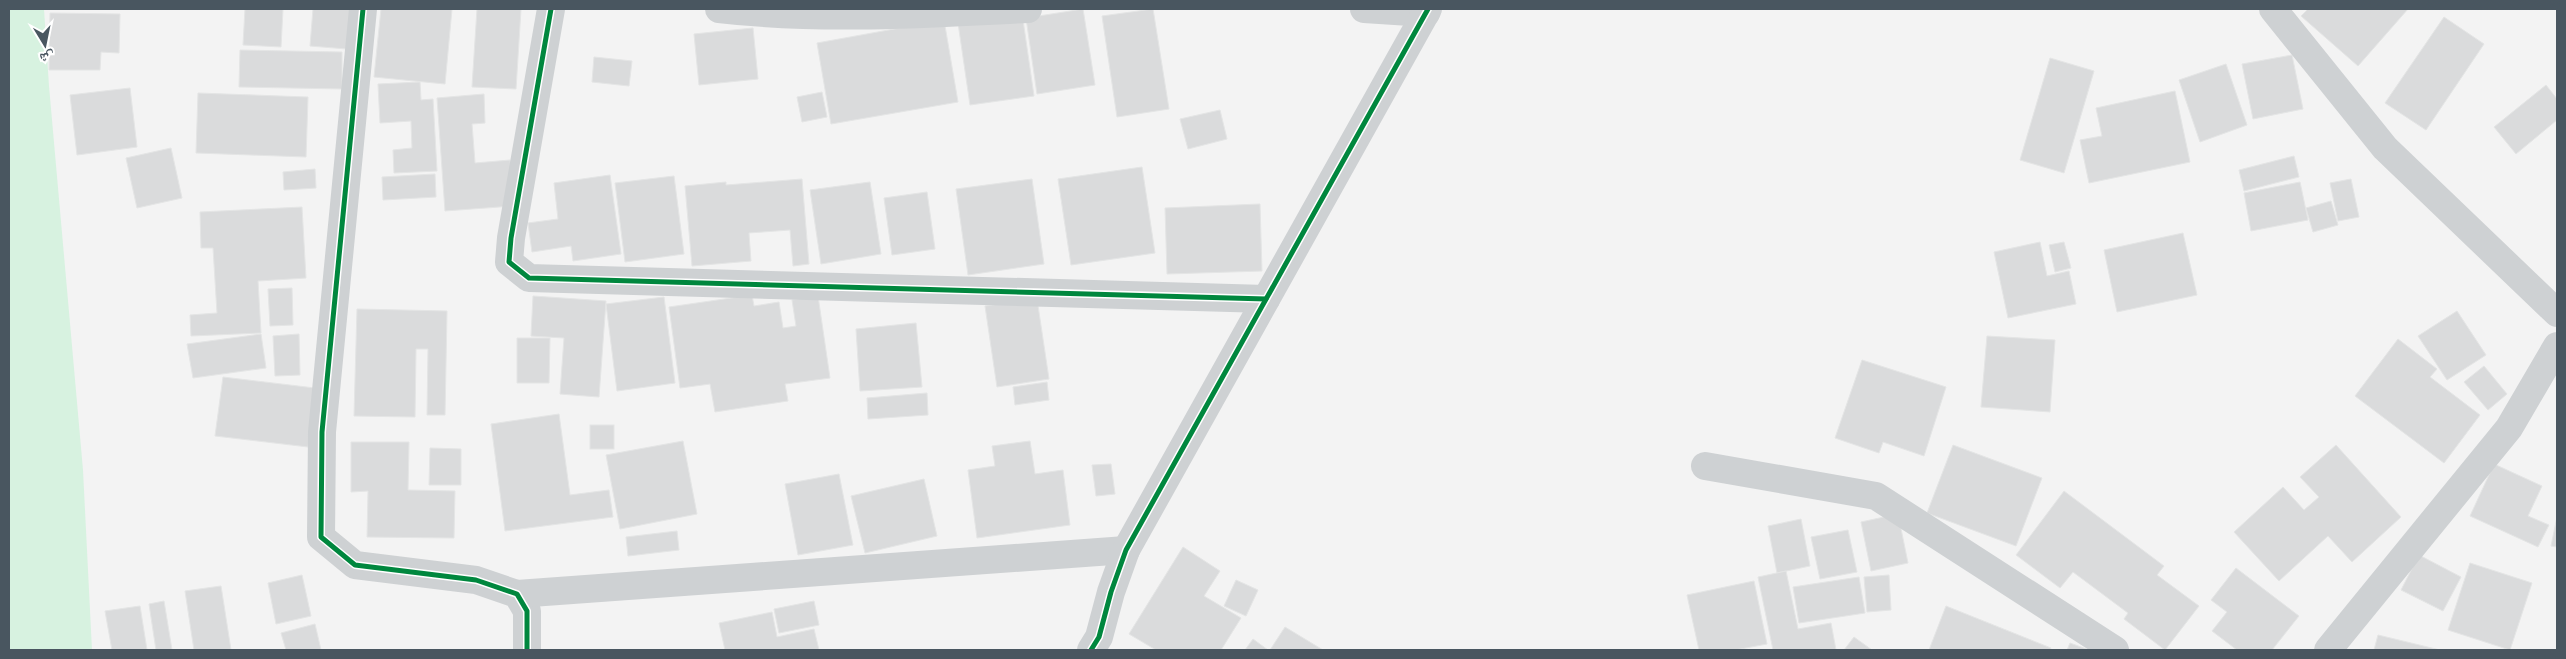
<svg xmlns="http://www.w3.org/2000/svg" width="2566" height="659" font-family="Mulish,'Noto Naskh Arabic',sans-serif">
	<style>
		.green { fill: #d7f2e0 }
		.building { fill: #dadbdc; stroke: #e4e5e5 }
		.lines { fill: none; stroke-linecap: round; stroke-linejoin: round }
		.minor { stroke: #ced1d3; stroke-width: 28 }
		.cycleway-casing { stroke: #fff; stroke-width: 8 }
		.cycleway { stroke: #00873e; stroke-width: 5 }
	</style>
	<rect width="100%" height="100%" fill="#f3f3f3"/>
	<!-- green -->
	<polygon class="green" points="9,9 44,9 49,86 83,470 92,650 9,650"/>
	<!-- building -->
	<g class="building">
		<polygon points="245,9 283,9 281,47 243,45"/>
		<polygon points="313,9 350,9 347,49 310,46"/>
		<polygon points="381,9 452,9 445,84 374,77"/>
		<polygon points="477,9 521,9 516,89 472,87"/>
		<polygon points="1083,9 1095,85 1037,94 1026,18"/>
		<polygon points="1153,9 1169,109 1117,117 1102,16"/>
		<polygon points="2308,9 2408,9 2358,66 2301,16"/>
		<polygon points="50,13 120,14 119,53 101,52 100,70 49,70"/>
		<polygon points="1022,13 1034,96 970,105 958,23"/>
		<polygon points="2444,17 2484,44 2426,130 2385,103"/>
		<polygon points="944,20 958,102 831,124 817,43"/>
		<polygon points="753,28 758,79 699,85 694,34"/>
		<polygon points="240,50 342,52 342,89 239,87"/>
		<polygon points="2292,55 2303,109 2253,119 2242,64"/>
		<polygon points="594,57 632,61 629,86 592,82"/>
		<polygon points="2050,58 2094,71 2064,173 2020,160"/>
		<polygon points="2226,64 2247,125 2200,142 2179,80"/>
		<polygon points="420,82 421,100 433,99 437,171 394,173 393,150 412,148 411,121 380,123 378,84"/>
		<polygon points="2546,85 2557,99 2557,120 2516,154 2494,127"/>
		<polygon points="130,88 137,147 77,155 70,95"/>
		<polygon points="2175,91 2190,162 2089,183 2080,140 2102,136 2096,108"/>
		<polygon points="822,92 827,117 802,122 797,97"/>
		<polygon points="198,93 308,97 306,157 196,153"/>
		<polygon points="484,94 485,123 472,124 475,163 510,160 513,206 445,211 437,98"/>
		<polygon points="1220,110 1227,139 1188,149 1180,119"/>
		<polygon points="171,148 182,198 137,208 126,158"/>
		<polygon points="2294,156 2299,177 2244,191 2239,170"/>
		<polygon points="1142,167 1155,253 1071,265 1058,179"/>
		<polygon points="315,169 316,188 284,190 283,172"/>
		<polygon points="435,174 436,197 383,200 382,177"/>
		<polygon points="610,175 621,254 573,261 571,246 532,252 528,223 558,219 554,183"/>
		<polygon points="674,176 684,254 625,262 615,183"/>
		<polygon points="802,179 809,264 793,266 790,230 749,233 751,261 692,266 685,186 726,182 726,185"/>
		<polygon points="1032,179 1044,264 968,275 956,189"/>
		<polygon points="2351,179 2359,217 2338,221 2330,183"/>
		<polygon points="870,182 881,254 821,264 810,190"/>
		<polygon points="2300,182 2308,220 2251,231 2244,193"/>
		<polygon points="927,192 935,249 892,255 884,198"/>
		<polygon points="2331,201 2338,225 2313,232 2306,208"/>
		<polygon points="1260,204 1262,271 1167,274 1165,208"/>
		<polygon points="302,207 306,278 258,281 261,333 191,336 190,315 217,313 213,248 201,248 200,212"/>
		<polygon points="2183,233 2197,295 2117,312 2104,250"/>
		<polygon points="2040,242 2047,276 2069,271 2076,304 2008,318 1994,252"/>
		<polygon points="2064,242 2071,268 2055,272 2049,245"/>
		<polygon points="292,288 293,325 270,326 268,289"/>
		<polygon points="752,295 754,306 779,302 783,328 796,326 792,300 818,296 830,378 785,384 788,401 715,412 710,384 680,388 669,307"/>
		<polygon points="533,296 606,301 599,397 560,394 564,338 531,336"/>
		<polygon points="664,297 675,383 617,391 606,304"/>
		<polygon points="1037,299 1049,379 997,387 985,306"/>
		<polygon points="357,309 447,311 445,415 427,415 428,349 416,349 415,417 354,416"/>
		<polygon points="2457,311 2486,355 2447,380 2418,336"/>
		<polygon points="916,323 922,387 860,391 856,329"/>
		<polygon points="261,334 266,368 193,378 187,344"/>
		<polygon points="299,334 300,375 275,376 273,336"/>
		<polygon points="1987,336 2055,340 2050,412 1981,407"/>
		<polygon points="517,338 550,338 549,383 517,383"/>
		<polygon points="2398,339 2437,369 2430,377 2480,415 2444,463 2355,396"/>
		<polygon points="1862,360 1946,387 1924,456 1883,442 1879,453 1835,438"/>
		<polygon points="2484,366 2507,394 2488,410 2464,382"/>
		<polygon points="223,377 315,388 308,447 215,436"/>
		<polygon points="1047,382 1049,400 1015,405 1013,387"/>
		<polygon points="927,393 928,415 868,419 867,398"/>
		<polygon points="559,414 570,495 609,490 613,517 505,531 491,424"/>
		<rect x="590" y="425" width="24" height="24"/>
		<polygon points="683,441 697,514 620,529 606,455"/>
		<polygon points="1030,441 1035,474 1063,470 1070,525 977,538 968,470 995,466 992,446"/>
		<polygon points="351,442 409,442 408,490 455,491 454,538 367,537 368,491 351,492"/>
		<polygon points="1953,445 2042,478 2016,546 1927,513"/>
		<polygon points="2336,445 2401,517 2352,562 2328,536 2279,581 2234,532 2283,487 2304,510 2319,497 2300,477"/>
		<polygon points="430,448 461,449 461,485 429,485"/>
		<polygon points="1111,464 1115,494 1096,496 1092,465"/>
		<polygon points="2494,464 2542,486 2528,516 2549,525 2538,547 2470,516"/>
		<polygon points="839,474 853,545 798,555 785,484"/>
		<polygon points="924,479 937,536 865,553 851,496"/>
		<polygon points="2064,491 2164,566 2157,575 2199,606 2165,650 2124,619 2128,613 2073,572 2060,588 2016,555"/>
		<polygon points="1898,514 1908,563 1871,571 1861,522"/>
		<polygon points="2557,517 2557,547 2551,546"/>
		<polygon points="1801,519 1810,566 1777,573 1768,526"/>
		<polygon points="1848,530 1857,572 1820,579 1811,537"/>
		<polygon points="677,531 679,550 628,556 626,537"/>
		<polygon points="1183,547 1220,571 1204,596 1241,618 1221,650 1156,650 1129,634"/>
		<polygon points="2419,555 2461,577 2443,611 2401,590"/>
		<polygon points="2470,563 2532,583 2510,650 2448,630"/>
		<polygon points="2236,568 2299,616 2272,650 2237,650 2212,631 2227,612 2211,600"/>
		<polygon points="1786,571 1798,629 1831,623 1836,650 1773,650 1758,577"/>
		<polygon points="302,575 311,616 276,624 268,583"/>
		<polygon points="1889,575 1891,610 1867,612 1864,577"/>
		<polygon points="1859,577 1865,613 1799,623 1793,587"/>
		<polygon points="1236,580 1258,590 1246,616 1224,606"/>
		<polygon points="1754,581 1767,644 1735,650 1699,650 1687,595"/>
		<polygon points="221,586 231,650 194,650 185,591"/>
		<polygon points="164,601 172,650 156,650 149,604"/>
		<polygon points="814,601 819,625 779,633 774,609"/>
		<polygon points="140,606 147,650 112,650 105,611"/>
		<polygon points="1946,606 2051,648 2050,650 1929,650"/>
		<polygon points="772,612 777,637 814,629 819,650 725,650 719,623"/>
		<polygon points="315,624 321,650 286,650 281,633"/>
		<polygon points="1285,627 1323,650 1270,650"/>
		<polygon points="2378,635 2440,650 2374,650"/>
		<polygon points="1854,637 1872,650 1844,650"/>
		<polygon points="1253,639 1268,650 1245,650"/>
		<polygon points="2070,643 2089,650 2067,650"/>
	</g>
	<g class="lines">
		<!-- minor -->
		<g class="minor">
			<polyline points="363,9 322,432 321,537 355,565 476,580 517,594 527,611 527,650"/>
			<polyline points="551,9 511,238 509,262 529,278 1266,299"/>
			<path d="M719,9C822,21 925,14 1028,9"/>
			<polyline points="1364,9 1426,13"/>
			<polyline points="2273,9 2385,148 2557,313"/>
			<polyline points="1705,466 1876,496 2115,650"/>
			<polyline points="517,594 1126,550"/>
			<polyline points="1091,650 1099,637 1111,592 1126,550 1428,9"/>
			<polyline points="2328,650 2509,428 2557,346"/>
		</g>
		<!-- cycleway casing -->
		<g class="cycleway-casing">
			<g id="cycleway">
				<polyline points="363,9 322,432 321,537 355,565 476,580 517,594 527,611 527,650"/>
				<polyline points="551,9 511,238 509,262 529,278 1266,299"/>
				<polyline points="1091,650 1099,637 1111,592 1126,550 1428,9"/>
			</g>
		</g>
		<!-- cycleway -->
		<use href="#cycleway" class="cycleway"/>
	</g>
	<!-- border -->
	<rect width="2566" height="659" fill="none" stroke="#495660" stroke-width="20"/>
	<!-- north arrow -->
	<g transform="translate(45 45) rotate(170)" stroke="#ffffff" stroke-width="4" paint-order="stroke">
	<path d="M0-4L9 19L0 12L-9 19Z" fill="#495660"/>
	<text y="-8" font-size="14" font-weight="bold" text-anchor="middle" fill="#495660">ش</text>
	</g>
</svg>
